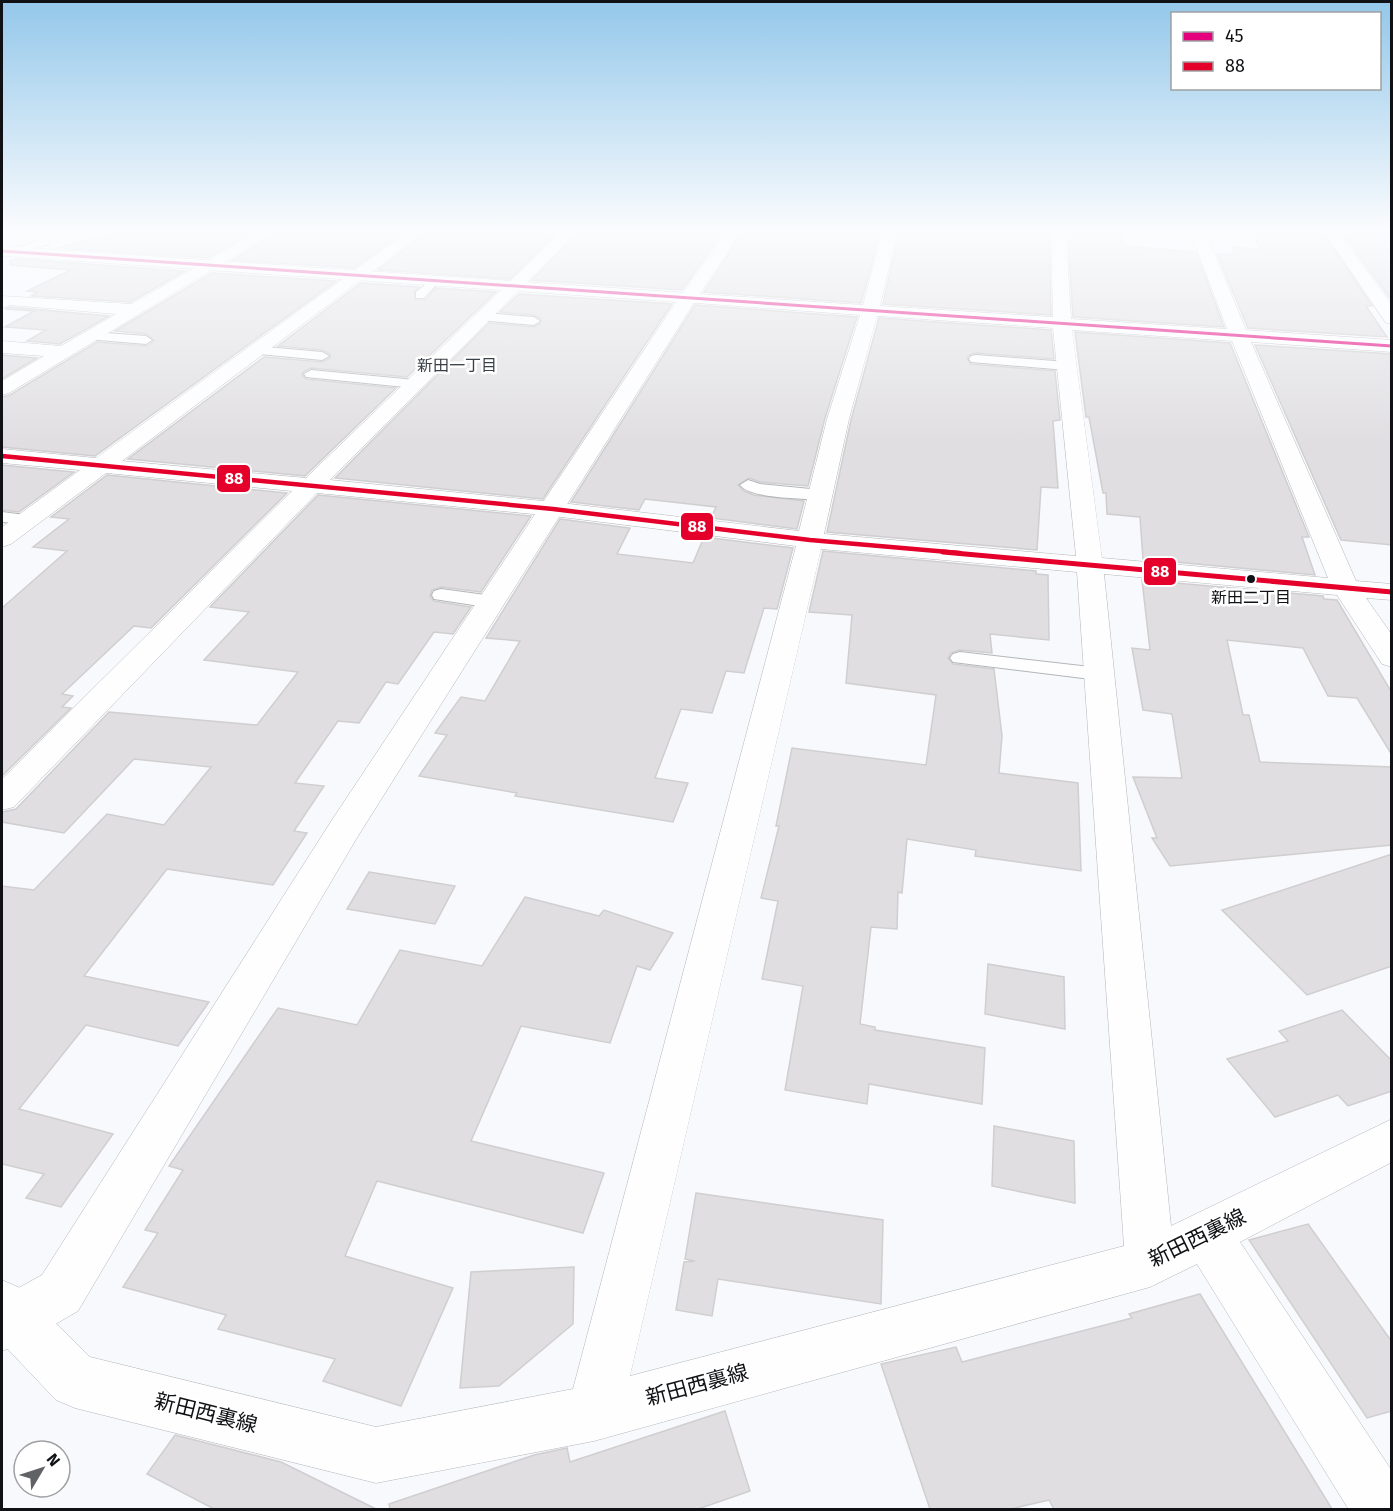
<svg xmlns="http://www.w3.org/2000/svg" width="1393" height="1511" font-family="'Fira Sans','Noto Sans JP',sans-serif">
	<style>
		.building { fill: #e0dee0; stroke: #d0cecf; stroke-width: 1.5 }
		.lines { fill: none; stroke-linecap: round; stroke-linejoin: round }
		.service-casing { stroke: #b3b6b9; stroke-width: 2 }
		.minor-casing { stroke: #b3b6b9; stroke-width: 1 }
		.tertiary-casing { stroke: #b3b6b9; stroke-width: 1 }
		.service { fill: #fefeff; fill-rule: evenodd }
		.minor { fill: #fefeff; fill-rule: evenodd }
		.tertiary { fill: #fefeff; fill-rule: evenodd }
		.bus-1-casing { stroke: #fff; stroke-width: 5 }
		.bus-2-far1-casing { stroke: #fff; stroke-width: 8 }
		.bus-2-casing { stroke: #fff; stroke-width: 9 }
		.bus-1 { stroke: #e5007d; stroke-width: 3 }
		.bus-2-far1 { stroke: #e4002b; stroke-width: 4.5 }
		.bus-2 { stroke: #e4002b; stroke-width: 5 }
		.bus-dot { fill: #0f1114; stroke: #fff; stroke-width: 2 }
		.labels { text-anchor: middle; stroke-width: 5; stroke-linejoin: round; paint-order: stroke }
		.far-neighbourhood-label { font-size: 16px; fill: #3a4048; stroke: #fff }
		.bus-label { font-size: 16px; fill: #0f1114; stroke: #fff }
		.near-street-label { font-size: 21px; fill: #0f1114; stroke: #fff }
		.line-badge { stroke: #fff; stroke-width: 2 }
		.badge-label { font-size: 16px; text-anchor: middle; font-weight: bold; fill: #fff }
	</style>
	<rect width="100%" height="100%" fill="#f7f9fc"/>
	<!-- building -->
	<g class="building">
		<polygon points="111,233 251,233 207,258 58,248"/>
		<polygon points="275,233 403,233 354,268 233,260"/>
		<polygon points="425,233 557,233 510,279 378,270"/>
		<polygon points="578,233 722,233 682,290 532,280"/>
		<polygon points="742,233 880,233 861,303 704,292"/>
		<polygon points="899,233 1049,233 1051,315 883,304"/>
		<polygon points="1068,233 1123,233 1124,246 1196,252 1224,327 1073,317"/>
		<polygon points="1253,233 1323,233 1372,306 1366,306 1387,337 1248,328 1217,254 1235,255 1232,247 1260,249"/>
		<polygon points="1342,233 1392,233 1392,301"/>
		<polygon points="17,259 185,271 131,302 31,296 37,292 27,291 71,270 10,265 10,261"/>
		<polygon points="212,273 336,281 95,456 2,447 2,397 10,395 97,342 147,346 154,341 147,334 115,331"/>
		<polygon points="361,283 419,287 414,292 416,300 426,300 436,288 496,292 407,377 311,368 303,372 302,375 306,379 396,388 305,476 128,459 264,357 322,362 330,358 330,354 322,350 278,346"/>
		<polygon points="519,294 672,304 543,499 335,478 489,323 534,327 541,323 541,319 534,315 500,312"/>
		<polygon points="695,305 857,317 825,418 808,486 760,482 749,478 738,485 744,491 754,495 804,501 797,529 711,518 716,507 645,499 639,510 571,502"/>
		<polygon points="10,307 109,316 60,344 27,341 46,330 5,327 34,311 5,309"/>
		<polygon points="879,318 1051,330 1054,359 976,353 971,354 967,358 971,364 1055,371 1060,420 1053,421 1058,488 1041,487 1037,550 827,532 851,420"/>
		<polygon points="1075,332 1230,343 1309,537 1302,537 1315,575 1143,559 1140,517 1107,514 1106,493 1103,493 1089,417 1086,417"/>
		<polygon points="1255,345 1392,354 1392,545 1341,540"/>
		<polygon points="2,355 37,358 2,379"/>
		<polygon points="2,465 74,472 19,512 2,510"/>
		<polygon points="107,475 287,493 151,628 134,626 62,694 73,696 62,707 71,708 2,776 2,608 67,551 33,547 69,519 51,517"/>
		<polygon points="318,495 531,516 481,592 441,587 432,590 430,596 434,601 471,607 453,634 434,632 398,684 386,682 359,723 338,721 295,783 324,786 294,831 307,833 273,885 167,869 84,976 209,1002 178,1046 86,1025 19,1109 113,1134 61,1207 26,1198 44,1174 2,1164 2,886 34,890 107,814 164,825 211,767 134,759 64,833 2,822 2,812 16,809 109,712 257,725 298,672 204,660 249,612 210,607"/>
		<polygon points="560,519 630,528 617,554 693,563 704,537 793,548 777,609 764,608 744,673 726,671 712,713 681,709 655,778 688,783 673,822 515,796 517,793 419,776 447,735 435,733 461,697 485,701 520,641 486,638"/>
		<polygon points="823,551 1036,571 1036,574 1048,575 1049,640 990,634 992,653 959,650 951,653 948,658 953,664 994,669 1002,736 999,773 1078,783 1081,871 975,856 976,850 907,839 902,893 898,892 897,929 871,927 860,1024 875,1027 875,1030 985,1048 982,1104 869,1084 867,1104 785,1090 803,986 762,979 778,901 761,898 779,826 776,826 792,748 926,765 936,695 846,683 852,615 809,612"/>
		<polygon points="1142,580 1323,596 1324,599 1337,600 1392,693 1392,755 1357,698 1328,696 1303,648 1227,640 1243,715 1249,715 1260,762 1392,767 1392,845 1170,866 1152,838 1157,838 1133,777 1182,778 1172,714 1143,710 1132,648 1150,650"/>
		<polygon points="1392,854 1392,966 1307,995 1222,910"/>
		<polygon points="369,872 455,886 435,924 347,909"/>
		<polygon points="525,897 599,916 604,910 673,933 650,970 637,966 610,1043 521,1026 471,1141 604,1173 583,1233 377,1181 345,1256 453,1288 401,1406 323,1381 335,1359 218,1329 226,1315 123,1287 158,1233 145,1230 183,1170 169,1166 278,1008 357,1025 400,950 482,966"/>
		<polygon points="988,964 1064,977 1065,1029 985,1014"/>
		<polygon points="1342,1010 1392,1061 1392,1091 1348,1106 1338,1095 1275,1117 1227,1059 1288,1041 1279,1031"/>
		<polygon points="994,1126 1074,1141 1075,1203 992,1186"/>
		<polygon points="696,1193 883,1220 881,1304 718,1279 712,1316 676,1310 684,1262 695,1261 685,1259"/>
		<polygon points="1308,1224 1392,1342 1392,1411 1367,1418 1249,1240"/>
		<polygon points="574,1267 573,1324 499,1386 460,1388 471,1272"/>
		<polygon points="1200,1294 1332,1509 1054,1509 1049,1500 1010,1509 930,1509 881,1364 956,1347 962,1362 1132,1318 1129,1314"/>
		<polygon points="725,1411 750,1491 698,1509 390,1509 389,1504 534,1455 567,1448 570,1462"/>
		<polygon points="175,1435 281,1462 376,1509 214,1509 147,1474"/>
	</g>
	<g class="lines">
		<!-- service casing -->
		<g class="service-casing">
			<g id="service">
				<polygon points="39,233 56,233 49,237 49,244 11,255 6,252 39,240"/>
				<polygon points="434,278 438,279 438,283 424,298 416,298 416,292"/>
				<polygon points="483,313 534,317 540,321 534,325 479,320 477,317 479,314"/>
				<polygon points="92,332 146,336 152,340 146,344 87,339 86,336"/>
				<polygon points="255,346 322,352 329,356 322,360 250,353 248,350"/>
				<polygon points="976,355 1067,362 1074,366 1067,370 971,362 969,359 971,356"/>
				<polygon points="311,370 415,380 422,384 415,388 306,377 304,374"/>
				<path d="M748,480L760,484L821,490L829,495L821,500C802,498 751,499 740,485Z"/>
				<polygon points="2,512 33,516 36,520 33,524 2,522"/>
				<polygon points="441,589 493,596 500,598 502,602 500,606 493,608 434,599 432,595 434,591"/>
				<polygon points="960,652 1099,668 1106,670 1109,674 1106,678 1099,680 953,662 950,658 953,654"/>
			</g>
		</g>
		<!-- minor casing -->
		<g class="minor-casing">
			<g id="minor">
				<polygon points="255,233 273,233 9,393 2,395 2,381 44,356 2,353 2,341 61,346 116,314 10,305 2,308 2,296 132,304"/>
				<path d="M406,233H423L122,461L306,478L560,233H576L330,480L553,502L799,531L827,419L860,315L682,302L679,298L725,233H740L700,294L863,305L882,233H897L880,306L1053,317L1051,233H1066L1071,319L1227,329L1191,233H1206L1246,330L1392,340V352L1251,342L1356,581L1392,584V600L1366,598L1392,635V667L1382,664L1337,595L1104,574L1171,1226L1392,1119V1162L1240,1242L1392,1471V1510H1349L1197,1264L1150,1287L594,1441L376,1483L75,1408L56,1400L2,1343V1280L20,1288L90,1357L376,1427L573,1389L796,546L553,516L317,493L14,807L2,810V779L292,491L106,473L11,544L2,547V527L80,470L2,463V449L96,458ZM877,316L1053,328L1076,556L824,534L849,419ZM1072,330L1232,341L1328,578L1102,558ZM821,549L1077,572L1124,1246L630,1376Z"/>
				<polygon points="1325,233 1339,233 1392,305 1392,324 1386,323"/>
			</g>
		</g>
		<!-- tertiary casing -->
		<g class="tertiary-casing">
			<polygon id="tertiary" points="2,246 688,293 694,294 697,298 358,836 78,1311 21,1344 2,1351 2,1297 42,1275 330,823 676,302 2,256"/>
		</g>
		<!-- service -->
		<use href="#service" class="service"/>
		<!-- minor -->
		<use href="#minor" class="minor"/>
		<!-- tertiary -->
		<use href="#tertiary" class="tertiary"/>
		<!-- bus-1 casing -->
		<g class="bus-1-casing">
			<polyline id="bus-1" points="2,251 1392,346"/>
		</g>
		<!-- bus-2-far1 casing -->
		<g class="bus-2-far1-casing">
			<polyline id="bus-2-far1" points="2,456 553,509 810,540 960,553"/>
		</g>
		<!-- bus-2 casing -->
		<g class="bus-2-casing">
			<polyline id="bus-2" points="943,552 1392,592"/>
		</g>
		<!-- bus-1 -->
		<use href="#bus-1" class="bus-1"/>
		<!-- bus-2-far1 -->
		<use href="#bus-2-far1" class="bus-2-far1"/>
		<!-- bus-2 -->
		<use href="#bus-2" class="bus-2"/>
	</g>
	<!-- sky -->
	<linearGradient id="sky" x2="0" y2="1"><stop stop-color="#93c7ea"/><stop offset="0.52" stop-color="#fbfcfe"/><stop offset="1" stop-color="#fbfcfe" stop-opacity="0"/></linearGradient>
	<rect width="1393" height="444" fill="url(#sky)"/>
	<!-- markers -->
	<circle class="bus-dot" cx="1251" cy="579" r="5"/>
	<g class="labels">
		<!-- far-neighbourhood labels -->
		<g class="far-neighbourhood-label">
			<text x="457" y="371">新田一丁目</text>
		</g>
		<!-- bus labels -->
		<g class="bus-label">
			<text x="1251" y="603">新田二丁目</text>
		</g>
		<!-- near-street labels -->
		<g class="near-street-label">
			<text transform="translate(1197 1238) rotate(-26)" y="7">新田西裏線</text>
			<text transform="translate(697 1385) rotate(-15)" y="7">新田西裏線</text>
			<text transform="translate(206 1413) rotate(14)" y="7">新田西裏線</text>
		</g>
	</g>
	<g class="line-badge">
		<rect x="216" y="464" width="35" height="29" rx="6" fill="#e4002b"/>
		<rect x="680" y="512" width="34" height="29" rx="6" fill="#e4002b"/>
		<rect x="1143" y="557" width="34" height="29" rx="6" fill="#e4002b"/>
	</g>
	<g class="badge-label">
		<text x="234" y="484">88</text>
		<text x="697" y="532">88</text>
		<text x="1160" y="577">88</text>
	</g>
	<!-- border -->
	<rect width="1393" height="1511" fill="none" stroke="#0f1114" stroke-width="6"/>
	<!-- legend -->
	<rect x="1171" y="12" width="210" height="78" fill="#ffffff" stroke="#9fa0a1" stroke-width="1.5"/>
	<rect x="1183" y="32" width="30" height="9" fill="#e5007d" stroke="#9fa0a1" stroke-width="1.5"/>
	<text x="1225" y="42" font-size="18" fill="#0f1114">45</text>
	<rect x="1183" y="62" width="30" height="9" fill="#e4002b" stroke="#9fa0a1" stroke-width="1.5"/>
	<text x="1225" y="72" font-size="18" fill="#0f1114">88</text>
	<!-- north arrow -->
	<g transform="translate(42 1469) rotate(51)"><circle r="28" fill="#ffffff" stroke="#9fa0a1" stroke-width="1.5"/>
	<path d="M0-4.5L10 22L0 15L-10 22Z" fill="#606265"/>
	<text y="-9" font-size="16" font-weight="bold" text-anchor="middle" fill="#0f1114">N</text>
	</g>
</svg>
